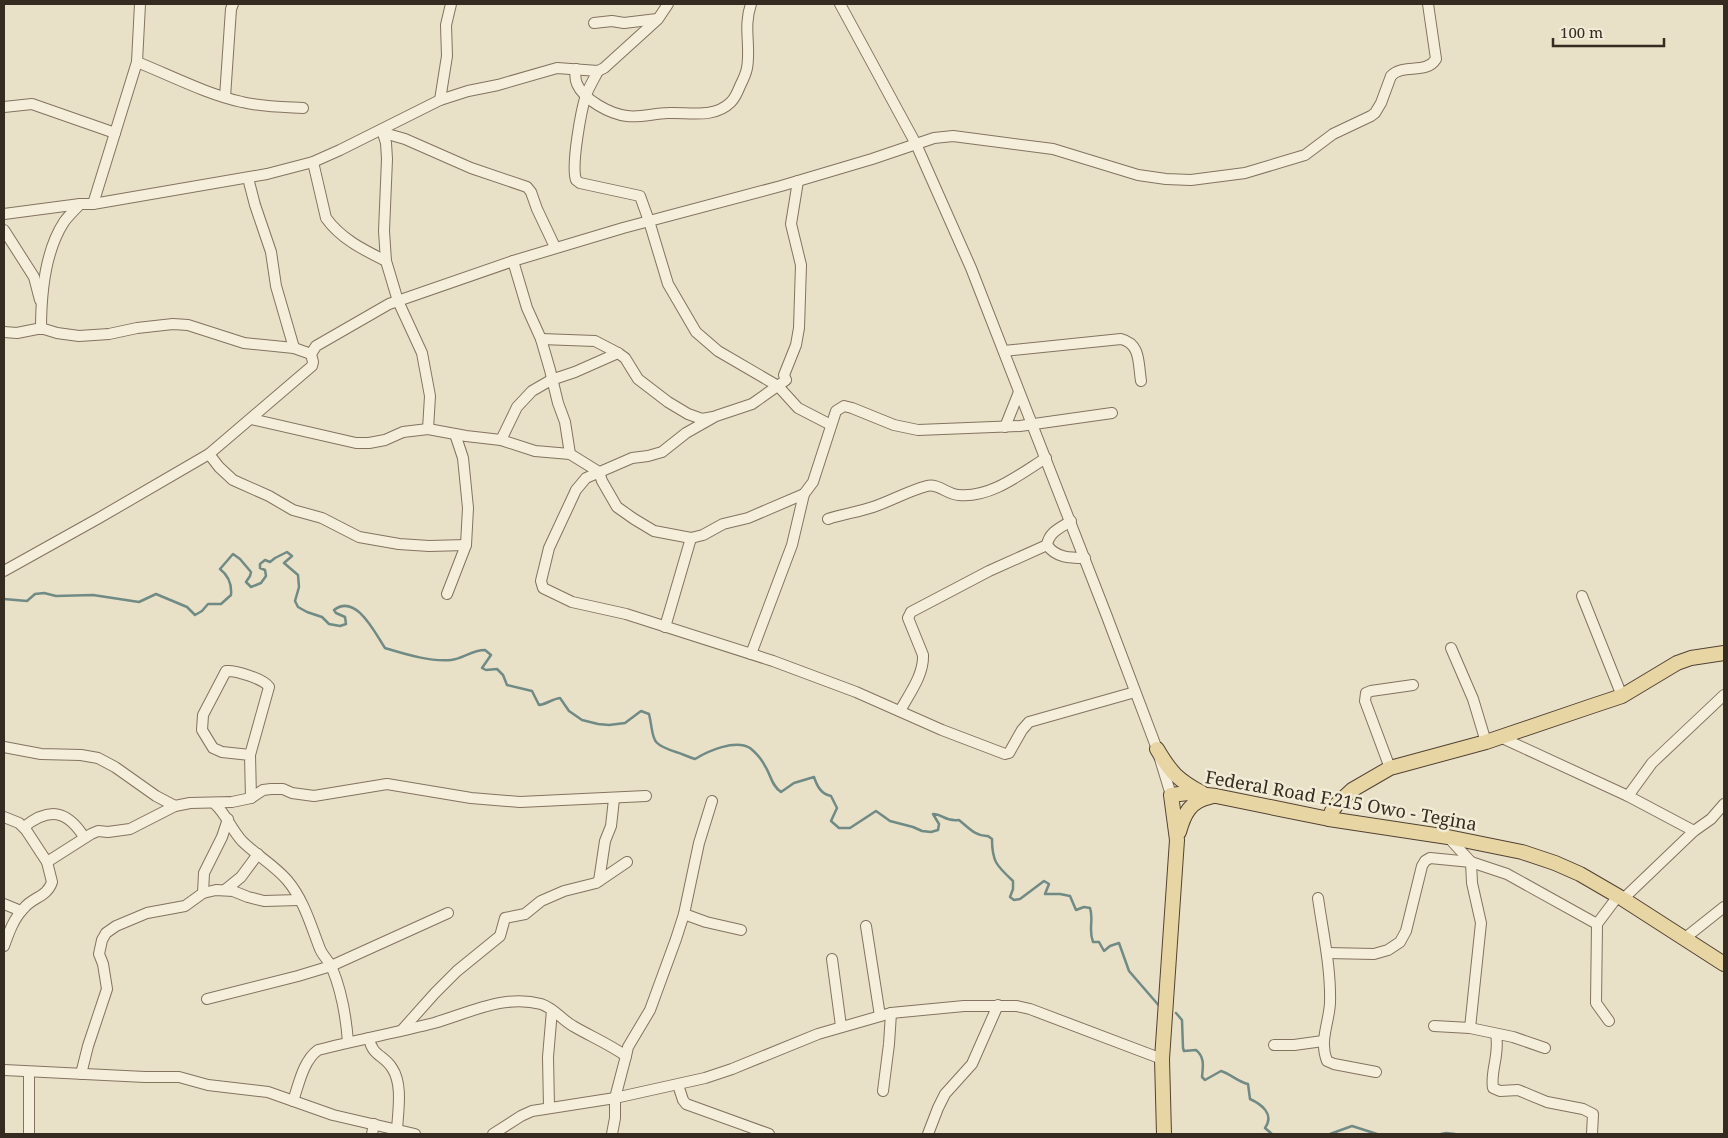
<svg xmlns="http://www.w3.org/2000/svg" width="1728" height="1138" font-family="'Noto Serif',serif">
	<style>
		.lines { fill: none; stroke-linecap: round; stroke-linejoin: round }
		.stream { stroke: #708b85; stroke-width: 2.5 }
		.minor-casing { stroke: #83735f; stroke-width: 12 }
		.major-casing { stroke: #524232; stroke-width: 16 }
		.minor { stroke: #f5eeda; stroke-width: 10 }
		.major { stroke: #e8d5a4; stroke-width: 14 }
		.labels { text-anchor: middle; stroke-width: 5; stroke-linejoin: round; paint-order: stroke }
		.street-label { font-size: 18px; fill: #352b21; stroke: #f2ebd6 }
	</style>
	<rect width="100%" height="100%" fill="#e9e0c8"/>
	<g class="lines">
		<!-- stream -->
		<g class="stream">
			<path d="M4,599L27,601L35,594L44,593L56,596L93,595L139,602L156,594L187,607L195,615L202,611L208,604H221L231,595C232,584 229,576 220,569L233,554L240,559L251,572L250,576L246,582L251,587L261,583L266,576L265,570L260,568V564L265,560L270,562L275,558L287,552L292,556L284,563L298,575L299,587L295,601L298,607L307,612L322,617L329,624L340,626L346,624L345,617L336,613L334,610C356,593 375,633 385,648C405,654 430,662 451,660C462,659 472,650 485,650L491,655L482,668L486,670L497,669L503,675L507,685L532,691L539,705C547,704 552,699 560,698L569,711L582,720L598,724L609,725L625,723L641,711L649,714C655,739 648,743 676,752C683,754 688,757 695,759C708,751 735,739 750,748C755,752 762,760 765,766C771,775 771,785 781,792L794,783L814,777C817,786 821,794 831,796L837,808L831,821L839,828H850L876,811L890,821L913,827L922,831L931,832L938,830L939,824L933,814C942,813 944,822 959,820C968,827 976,837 988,836L992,839C992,862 997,866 1013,881V889L1010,897L1014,900L1020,899L1044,881L1049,884L1045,894H1060L1070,896L1076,910L1084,907L1090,908C1094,920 1088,929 1093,942H1099L1104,951L1110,946L1119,943L1129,971L1161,1008"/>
			<path d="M1176,1013L1182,1020L1183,1048L1184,1051L1196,1050C1205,1057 1203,1067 1202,1077L1205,1080L1221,1071C1231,1074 1238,1082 1248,1084L1250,1099C1261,1104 1275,1114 1265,1128L1272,1134"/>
			<polyline points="1330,1134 1352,1126 1377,1134"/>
			<polyline points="1441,1134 1446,1133 1455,1134"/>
		</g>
		<!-- minor casing -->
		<g class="minor-casing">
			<g id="minor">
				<polyline points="840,4 916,144 971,268 1106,614 1157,749 1171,795"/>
				<polyline points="594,23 612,21 624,23 657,19"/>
				<path d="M137,62C172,76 206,94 242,102C262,107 283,107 303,108"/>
				<path d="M576,69C575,74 575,79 577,84C584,100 610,114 627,116C640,118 655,113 668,113C689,112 714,119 731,102C735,98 738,91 740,86C743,80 746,74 747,68C751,46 743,27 751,4"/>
				<path d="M598,71C594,79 589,87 586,95C581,111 571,165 576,180L580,183L640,196L649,221L668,284L696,332L718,351L778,386L798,408L831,425"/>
				<polyline points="225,97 231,9 233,4"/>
				<polyline points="440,100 447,56 446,25 451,4"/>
				<polyline points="4,107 32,104 115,133"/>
				<polyline points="382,130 386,143 387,159 384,231 386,261 398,301 422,353 430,396 428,429"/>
				<polyline points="384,133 405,139 471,168 527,187 531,192 537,209 555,247"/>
				<path d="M313,162L326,218C341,239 364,250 386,261"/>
				<polyline points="248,178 255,205 271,252 276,286 294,348"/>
				<polyline points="798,181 791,224 801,265 799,328 796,345 784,375 786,380 752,404 716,416 686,433 662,452 648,456 632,458 586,478 576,490 549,548 541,581 543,588 572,602 626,614 773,661 856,692 942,730 1005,754 1009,753 1022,730 1029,722 1135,692"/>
				<polyline points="93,204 137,62 140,4"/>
				<polyline points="4,214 80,204 93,204 267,174 313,162 340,150 440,100 468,91 498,85 557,68 598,71 604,68 658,19 668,4"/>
				<polyline points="4,230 34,277 40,300"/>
				<polyline points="513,261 527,308 541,339 550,370 558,403 565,422 570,454"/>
				<path d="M41,329C41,295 45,251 64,222C68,216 75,210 80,204"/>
				<polyline points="4,332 17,333 37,329 44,329 57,333 79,336 109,334 137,328 173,324 188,325 244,343 294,348 311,354"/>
				<polyline points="541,339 595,341 618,353 625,358 638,379 668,402 688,414 702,419 713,417"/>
				<path d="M1004,351L1121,339C1141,344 1138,363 1141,381"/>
				<polyline points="251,419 356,443 369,443 385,440 403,432 428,429 466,436 501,440 535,451 570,454 599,472 602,481 617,507 634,519 654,531 691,538 703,535 723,524 748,518 804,494"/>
				<polyline points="1005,427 1019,392"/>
				<polyline points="501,440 517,407 532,391 551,380 575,372 618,353"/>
				<polyline points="209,454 219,467 233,480 269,496 293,510 322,518 359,537 399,544 429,546 466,545"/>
				<path d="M828,519C843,514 858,512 873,507C891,501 908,491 927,486C938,483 948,495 959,495C991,498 1020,474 1046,458"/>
				<path d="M1071,521C1060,528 1049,532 1047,545C1056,558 1070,558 1085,558"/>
				<path d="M4,571L99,518L209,454L312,366L313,362L311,354L316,346L389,304L513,261L623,228L781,186L872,159L934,138L953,136L1053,149L1138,175L1166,179L1191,180L1245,173L1305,155L1333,134L1371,116L1375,113L1381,103L1391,76C1403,63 1426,75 1436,59L1428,4"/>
				<polyline points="447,594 466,545 468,508 463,458 455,434"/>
				<polyline points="1582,596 1622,696"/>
				<polyline points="665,627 691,538"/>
				<polyline points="1451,648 1473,699 1486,742"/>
				<polyline points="751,654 792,545 804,494 813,482 836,411 844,406 852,408 894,425 918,430 1020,426 1112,413"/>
				<path d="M900,711C909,694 924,675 923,655L908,618L911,612L989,571L1047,545"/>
				<polyline points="1500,737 1628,796"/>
				<polyline points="4,747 41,754 81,755 98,758 115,767 156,796 175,806"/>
				<path d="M250,755L222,752L213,748L202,730L203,715L226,671C235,670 264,679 269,687L250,755L251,798"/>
				<polyline points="1390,768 1365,701 1366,693 1371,691 1413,685"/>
				<path d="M215,804C226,814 231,829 242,841C256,855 274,865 287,880C304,900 311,926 320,949C323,956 329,961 332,968C342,992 346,1016 348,1042"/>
				<path d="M4,817L19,823L26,830L47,862L52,882C47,897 33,897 24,908C14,918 9,932 4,946"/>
				<path d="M24,827C49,807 67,810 84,837"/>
				<polyline points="1694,831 1628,796 1652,763 1724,695"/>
				<polyline points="1448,837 1471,862 1472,883 1481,923 1470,1028"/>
				<polyline points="47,862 91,834 98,831 108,832 130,829 175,806 190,803 232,802 251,798 263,790 271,789 283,789 292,793 314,796 387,784 471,798 520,802 646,796"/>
				<polyline points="599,881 605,841 611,826 614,799"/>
				<polyline points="225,890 241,877 258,854"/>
				<polyline points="203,893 204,873 222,837 228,819"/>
				<path d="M1318,898C1323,933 1331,968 1330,1003C1329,1023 1319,1041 1327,1061L1334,1064L1376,1072"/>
				<polyline points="1623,899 1694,831 1711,819 1724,804"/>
				<polyline points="4,904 21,911"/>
				<polyline points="684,914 706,922 741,930"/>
				<polyline points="1597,924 1596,1003 1609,1021"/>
				<polyline points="866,926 880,1016"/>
				<polyline points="1685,938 1724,907"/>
				<polyline points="1327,953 1374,954 1388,950 1400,942 1406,931 1422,866 1425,861 1430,858 1471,862 1507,874 1597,924 1618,896"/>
				<polyline points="832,959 841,1026"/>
				<polyline points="207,999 298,976 331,966 448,913"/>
				<polyline points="1434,1026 1470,1028 1513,1037 1545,1048"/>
				<polyline points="402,1030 435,993 457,971 500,936 505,918 525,914 541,901 564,891 596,883 627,862"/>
				<path d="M1496,1034C1500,1055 1490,1071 1493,1088L1500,1091L1518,1090L1547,1102L1583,1109L1593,1114L1592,1134"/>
				<path d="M369,1038C372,1056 384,1055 392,1068C403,1084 398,1111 397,1130"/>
				<polyline points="1274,1045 1294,1045 1323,1041"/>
				<polyline points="4,1070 145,1077 179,1077 208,1085 268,1092 333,1115 415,1134"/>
				<polyline points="81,1074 88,1046 107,989 103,964 99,954 102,940 106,933 116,926 147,913 185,906 203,893 216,890 233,891 248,897 264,901 299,900"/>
				<polyline points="678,1085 683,1100 686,1104 769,1134"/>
				<polyline points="883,1091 889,1044 891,1013"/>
				<path d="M293,1101C299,1084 303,1061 318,1050C356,1040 395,1033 434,1023C469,1013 504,994 541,1004C554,1008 562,1020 573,1026C590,1036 609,1044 626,1056"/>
				<polyline points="549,1107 548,1057 552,1010"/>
				<polyline points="29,1134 29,1072"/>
				<polyline points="372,1134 374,1124"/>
				<polyline points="493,1134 521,1116 532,1111 615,1098 705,1078 732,1069 818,1034 891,1013 964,1006 1017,1006 1030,1009 1162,1059"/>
				<polyline points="612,1134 615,1118 615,1098 626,1056 628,1047 650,1010 676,939 684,914 699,843 712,801"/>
				<polyline points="928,1134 938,1108 945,1094 972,1064 998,1005"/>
			</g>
		</g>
		<!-- major casing -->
		<g class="major-casing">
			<g id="major">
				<path d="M1157,749C1171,773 1178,780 1202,793"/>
				<polyline points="1329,819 1332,811 1337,804 1352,790 1390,768 1486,742 1589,707 1622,696 1677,663 1691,658 1724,653"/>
				<path d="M1179,832C1184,814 1190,801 1210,797"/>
				<polyline points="1164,1134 1162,1059 1177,840 1171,795 1188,793 1216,796 1329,819 1448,837 1522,852 1555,863 1580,874 1623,899 1724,964"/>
			</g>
		</g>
		<!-- minor -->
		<use href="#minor" class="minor"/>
		<!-- major -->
		<use href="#major" class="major"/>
	</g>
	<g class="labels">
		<!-- street labels -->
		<g class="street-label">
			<text transform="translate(1341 801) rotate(10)" y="6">Federal Road F.215 Owo - Tegina</text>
		</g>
	</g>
	<!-- border -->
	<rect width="1728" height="1138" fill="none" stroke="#352b21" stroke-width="10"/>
	<!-- scale -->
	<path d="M1553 38v8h111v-8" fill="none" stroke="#352b21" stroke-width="2.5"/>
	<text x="1560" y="38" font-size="15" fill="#352b21" stroke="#f2ebd6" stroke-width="4" paint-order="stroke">100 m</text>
</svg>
